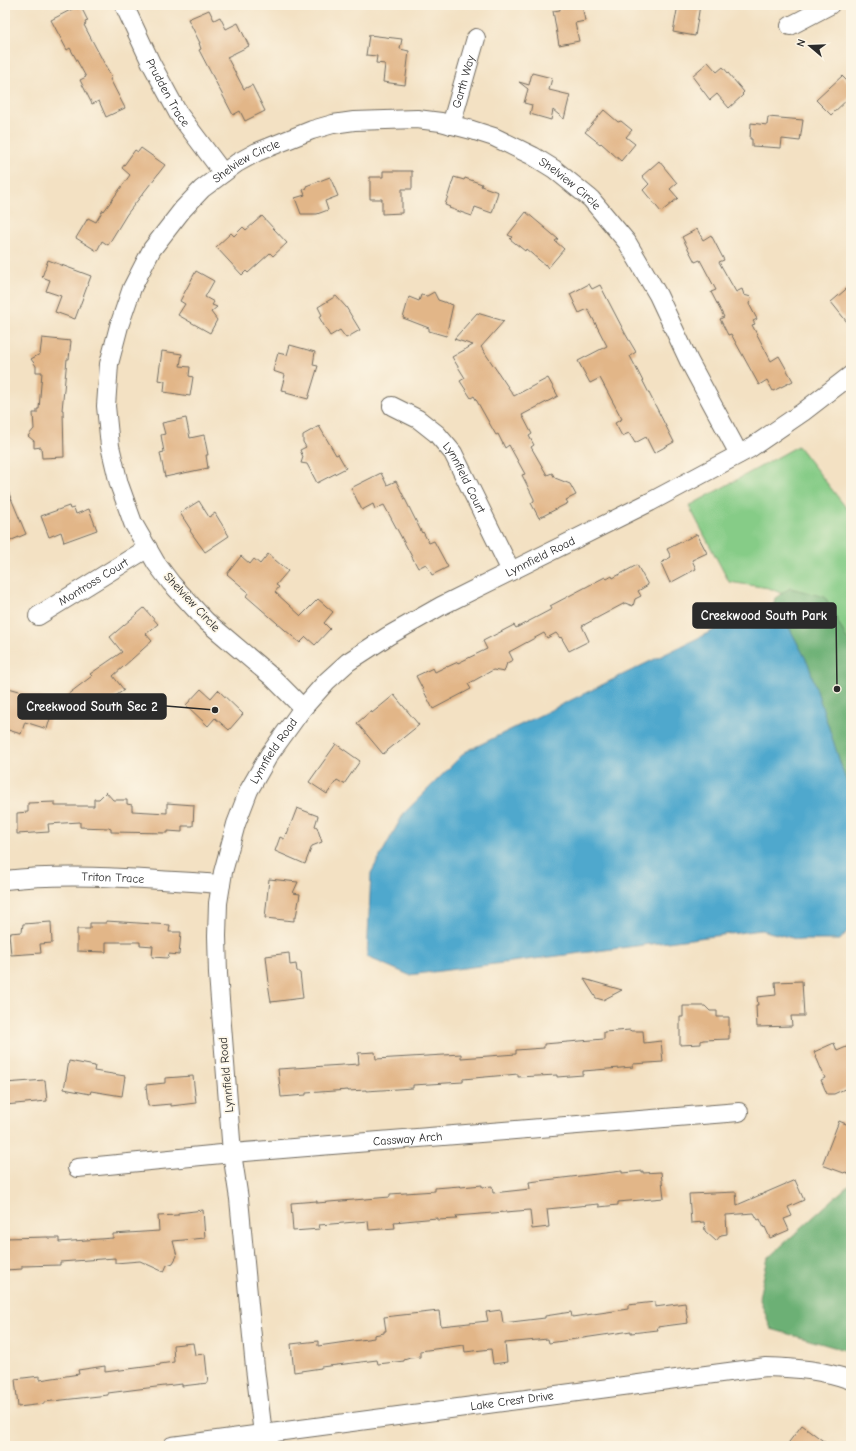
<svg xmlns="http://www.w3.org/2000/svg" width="856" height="1451" font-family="'Comic Neue',sans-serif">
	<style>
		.green { fill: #86cc87; stroke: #587c59 }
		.forest { fill: #6cb074; stroke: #4c6e50 }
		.water { fill: #4fa8cd; stroke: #3d6a7c }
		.building { fill: #e2b688 }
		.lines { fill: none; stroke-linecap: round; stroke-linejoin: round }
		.street-casing { stroke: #716b60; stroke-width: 20 }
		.street { stroke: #fff; stroke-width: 18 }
		.labels { text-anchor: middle; stroke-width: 3.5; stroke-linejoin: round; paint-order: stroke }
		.street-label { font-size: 12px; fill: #2b2b2b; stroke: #fcf5e5 }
		.leader { fill: none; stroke: #2b2b2b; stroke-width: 1.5 }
		.callout-dot { fill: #2b2b2b; stroke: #fcf5e5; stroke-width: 1.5 }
		.callout { fill: #2b2b2b; stroke: #2b2b2b; stroke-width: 1.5 }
		.callout-label { font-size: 13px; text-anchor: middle; font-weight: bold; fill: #fff }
	</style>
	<rect width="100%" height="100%" fill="#fcf5e5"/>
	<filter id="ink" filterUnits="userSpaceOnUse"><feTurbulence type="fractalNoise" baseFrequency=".025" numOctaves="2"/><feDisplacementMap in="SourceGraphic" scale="8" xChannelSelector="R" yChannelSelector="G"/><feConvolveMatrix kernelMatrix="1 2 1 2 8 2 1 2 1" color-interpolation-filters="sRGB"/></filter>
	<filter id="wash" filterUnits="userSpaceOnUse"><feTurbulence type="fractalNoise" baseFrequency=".012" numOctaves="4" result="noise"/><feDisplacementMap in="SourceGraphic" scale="16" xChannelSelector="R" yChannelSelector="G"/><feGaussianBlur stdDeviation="0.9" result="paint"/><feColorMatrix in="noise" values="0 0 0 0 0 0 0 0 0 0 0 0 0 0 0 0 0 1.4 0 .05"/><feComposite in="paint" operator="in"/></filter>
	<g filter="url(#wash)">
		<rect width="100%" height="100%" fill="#f3e1c3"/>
		<!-- green -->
		<polygon class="green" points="798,446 851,514 851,773 787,596 769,588 729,582 689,506"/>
		<!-- forest -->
		<g class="forest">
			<polygon points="790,588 825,597 848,641 851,642 851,867 770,623 775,598"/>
			<polygon points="851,1183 851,1352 771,1329 759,1297 768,1258"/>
		</g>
		<!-- water -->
		<polygon class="water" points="749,613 782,614 808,663 851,796 851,927 840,940 800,940 761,930 409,975 367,957 371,873 404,813 465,752"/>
		<g id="blocks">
			<!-- building -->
			<g class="building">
				<polygon points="80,5 88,21 85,22 86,24 84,25 112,78 110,79 125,108 106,117 99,101 92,104 80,80 86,77 70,48 67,50 51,20"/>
				<polygon points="560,5 582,5 585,21 575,23 579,41 559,45 553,11 560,10"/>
				<polygon points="678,5 700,5 695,36 673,32"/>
				<polygon points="209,10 214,20 220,17 226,29 238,23 249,46 227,57 244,89 252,85 265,111 245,121 240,111 233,115 199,50 201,49 199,43 200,43 188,19"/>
				<polygon points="369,35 402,39 400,49 409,51 405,85 383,82 385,64 376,63 377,56 366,55"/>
				<polygon points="708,62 717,72 723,67 744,92 742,94 743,95 729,108 717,94 710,100 692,76"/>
				<polygon points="532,73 552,78 549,90 570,95 564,119 553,110 551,120 530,114 532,105 524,103 528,89 519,82 529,85"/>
				<polygon points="842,76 851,85 851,96 831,115 816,100"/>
				<polygon points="604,110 618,122 621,121 632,130 626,137 635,144 621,161 601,143 600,144 585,132"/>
				<polygon points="768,117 803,120 800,141 782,139 781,148 752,146 752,139 750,139 751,123 767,125"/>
				<polygon points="141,148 165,165 127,214 108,245 102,241 97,251 76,238 88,218 96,222 103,210 104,211 130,175 122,168 135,150 138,152"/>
				<polygon points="659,161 677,183 670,189 678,198 661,212 643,190 649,184 642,176"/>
				<polygon points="383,171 412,171 412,189 402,189 402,213 382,214 382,199 370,199 370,177 383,177"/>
				<polygon points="330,177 338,196 325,201 328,210 317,214 301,214 295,198 305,195 303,190 307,188 306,186"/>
				<polygon points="454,177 464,180 465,178 482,184 481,186 498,192 492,213 475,207 472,216 449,208 450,207 445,205"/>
				<polygon points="526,212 558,239 555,241 564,249 548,268 545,264 545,265 526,249 525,251 510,239 512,237 508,235"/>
				<polygon points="262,216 287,243 273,256 270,253 248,273 246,271 242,275 216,247 231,233 234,236 243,227 246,230"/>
				<polygon points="697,229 703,240 711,235 724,260 719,262 736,292 742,289 744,295 751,297 749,304 757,319 753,321 755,324 752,325 771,361 779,356 793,381 773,391 767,380 759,385 731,334 728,335 720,319 724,317 711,292 716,290 700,260 695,262 682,237"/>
				<polygon points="48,260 91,276 75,319 55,312 61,296 46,291 50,280 42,277"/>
				<polygon points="196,271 214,281 205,297 214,302 212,305 217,307 211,312 217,320 210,333 178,315 185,304 180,301"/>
				<polygon points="589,284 592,289 600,285 626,335 636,352 630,356 674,442 654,453 646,437 635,443 629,433 622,436 615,423 622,419 600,378 590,383 578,361 607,346 588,309 579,313 570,294"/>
				<polygon points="851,285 851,327 831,302"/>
				<polygon points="434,292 438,300 453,305 446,336 429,331 429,328 403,318 409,297 419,301 421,295 427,296"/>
				<polygon points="336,296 346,307 360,330 346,338 340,330 330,336 319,317 322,315 318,307"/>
				<polygon points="477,313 504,321 481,347 514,396 548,378 558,396 522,415 532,434 529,436 534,445 531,447 547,475 552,473 555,478 570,484 576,495 566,500 568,503 539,518 531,503 534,501 534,499 522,475 525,474 509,445 505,448 498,434 496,435 474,396 471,398 460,381 465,378 452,357 473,345 454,339"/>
				<polygon points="42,338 71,341 69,359 67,359 62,410 63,410 64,457 42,458 41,447 34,448 34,441 28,436 34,429 33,413 37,413 37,409 39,409 42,372 36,372 36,366 31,359 40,354"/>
				<polygon points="290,345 315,352 313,365 318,366 308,399 286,393 287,391 281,390 285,375 273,371 278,353 287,355"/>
				<polygon points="162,351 182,354 180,366 190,367 189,376 193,377 190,396 164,392 165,381 158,380"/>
				<polygon points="186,418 190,438 204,435 208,455 206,455 208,468 165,477 160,453 164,452 161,435 165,434 162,423"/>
				<polygon points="319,426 336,455 338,454 346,468 317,483 307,464 301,463 303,457 300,450 306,447 303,442 303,435"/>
				<polygon points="381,473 387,485 396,481 422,533 423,532 429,543 434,541 448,567 432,575 426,564 418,568 384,505 375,509 373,504 362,510 351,488"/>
				<polygon points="5,484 26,534 5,543"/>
				<polygon points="199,501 209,517 215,513 229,536 205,552 190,531 191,530 180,513"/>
				<polygon points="69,506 70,509 74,508 76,514 89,509 97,530 64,542 61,532 49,537 41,516"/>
				<polygon points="697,534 707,553 692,560 696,569 670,583 661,563 671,557 667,549"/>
				<polygon points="268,554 288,571 276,585 279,587 275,592 301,616 318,599 333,612 324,623 330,629 315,645 306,637 300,643 246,596 248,593 247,591 227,574 241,556 250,564 254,559 260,564"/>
				<polygon points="637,565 648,585 638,591 641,596 635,599 633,606 625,603 582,626 589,641 569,651 561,637 560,638 556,633 547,638 544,633 509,652 513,660 507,663 504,672 493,670 468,684 471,689 433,709 416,676 433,668 435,672 447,666 447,667 458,662 458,663 487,649 483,641 514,625 516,628 552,609 550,606 605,577 607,579 612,576 613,578"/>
				<polygon points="144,608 158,624 146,634 152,641 113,676 124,690 107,702 107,710 99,708 93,712 89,707 80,713 67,695 92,676 90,674 122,652 110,637"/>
				<polygon points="5,687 55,701 47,729 25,722 21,734 5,729"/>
				<polygon points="201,689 211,698 218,690 243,714 229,730 215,718 208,726 186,705"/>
				<polygon points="394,695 419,725 383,754 357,723 371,711 372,713"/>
				<polygon points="336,744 360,761 344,784 337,780 327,794 309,782"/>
				<polygon points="106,792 113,800 127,800 127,804 132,805 132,811 167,813 167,803 194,805 193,826 182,826 182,832 168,831 168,833 111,832 111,829 108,828 80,827 80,822 48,824 49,832 17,834 17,813 28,812 28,803 55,802 55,806 94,806 94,799 99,799"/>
				<polygon points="297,808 318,816 315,826 317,827 322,842 312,846 305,864 275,851 280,837 284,839 286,833 287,834"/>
				<polygon points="269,879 298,882 293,893 300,894 296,917 294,917 294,921 265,918"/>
				<polygon points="106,921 170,925 169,932 181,932 179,955 169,954 168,958 152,957 153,946 140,945 140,942 106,942 106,952 77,951 77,929 90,929 90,923 106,923"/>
				<polygon points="51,922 52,943 40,944 41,953 11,955 9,933 22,932 23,924"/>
				<polygon points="289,953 290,965 296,964 297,971 300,973 303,998 271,1002 268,983 269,983 266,956"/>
				<polygon points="584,979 622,990 603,1000 596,998"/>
				<polygon points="802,981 804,1016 791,1016 792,1026 757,1027 756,1005 758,1005 757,997 776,995 775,982"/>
				<polygon points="683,1006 705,1006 710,1011 717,1011 717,1017 729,1017 729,1039 703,1040 701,1041 701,1044 680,1045 680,1017 683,1017"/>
				<polygon points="630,1030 631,1031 643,1031 644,1043 661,1041 663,1062 633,1064 633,1067 583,1071 583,1075 557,1077 557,1075 518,1077 518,1074 463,1079 463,1082 413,1085 413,1088 366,1091 366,1090 348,1091 348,1090 306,1093 306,1095 281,1097 278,1069 359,1064 358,1053 375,1052 376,1059 461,1054 461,1058 516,1054 516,1050 544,1048 544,1044 604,1039 604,1032"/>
				<polygon points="834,1043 837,1051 851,1045 851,1086 834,1094 827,1094 821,1080 825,1078 814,1052"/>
				<polygon points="69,1061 95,1066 94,1071 125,1076 122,1096 91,1091 90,1094 64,1089"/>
				<polygon points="193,1076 196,1103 171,1106 171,1104 148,1106 146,1085 165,1083 165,1078"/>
				<polygon points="45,1080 47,1101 5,1105 5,1083"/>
				<polygon points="839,1121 851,1126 851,1174 845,1172 844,1173 822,1165"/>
				<polygon points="622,1171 622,1173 643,1171 643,1173 661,1172 664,1198 618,1202 618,1205 599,1207 599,1204 547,1209 549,1227 532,1229 530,1210 456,1216 457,1219 437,1220 437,1218 394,1222 395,1228 369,1230 368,1221 319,1225 320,1229 293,1231 291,1203 317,1201 317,1203 390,1197 390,1194 435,1191 435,1188 460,1186 461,1187 482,1185 482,1187 492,1186 493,1193 530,1189 529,1182"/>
				<polygon points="795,1180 804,1200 788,1207 792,1216 784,1219 789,1230 770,1238 765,1227 764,1228 760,1219 758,1220 754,1213 726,1215 727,1234 721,1235 716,1241 705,1231 704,1222 691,1223 689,1194 736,1192 737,1205"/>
				<polygon points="203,1210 205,1238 173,1241 177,1256 173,1263 167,1265 164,1272 140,1261 115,1263 115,1258 60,1262 60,1265 22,1266 22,1269 5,1270 5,1238 48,1237 48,1238 59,1238 59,1242 113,1238 113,1234 159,1231 158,1216 178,1215 178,1213"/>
				<polygon points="655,1302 655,1307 685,1303 688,1323 657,1327 658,1330 631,1333 631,1331 549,1343 548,1339 505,1343 507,1362 493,1364 491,1349 465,1352 464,1345 420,1351 420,1357 410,1358 404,1360 404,1361 378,1364 377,1360 321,1367 321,1368 294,1372 291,1344 318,1341 318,1346 374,1338 374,1335 384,1333 384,1331 386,1331 384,1317 439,1311 441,1326 488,1321 486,1312 501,1310 503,1323 545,1318 545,1316 571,1312 572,1317 628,1309 628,1305"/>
				<polygon points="193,1343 195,1355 205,1354 208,1383 182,1386 182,1384 139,1389 108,1393 108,1395 44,1402 44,1404 18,1407 15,1379 40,1376 40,1380 79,1374 78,1370 105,1366 105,1372 160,1365 160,1364 174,1362 173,1345"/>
				<polygon points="802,1425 830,1446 786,1446"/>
			</g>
		</g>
	</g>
	<g filter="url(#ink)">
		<use href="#blocks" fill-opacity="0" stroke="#716b60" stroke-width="1"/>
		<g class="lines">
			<!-- street casing -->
			<g class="street-casing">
				<g id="street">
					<path id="s1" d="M124,5L151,63L178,113L223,173"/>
					<polyline points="790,26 830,5"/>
					<path id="s2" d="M451,125L476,38"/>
					<path id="s3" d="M392,406L418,419L437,434L453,453L511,571"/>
					<path id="s4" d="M38,616L148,548"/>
					<path id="s5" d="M303,708L272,677L206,621L171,583L156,563L133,523L119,484L110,446L106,406L109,364L119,326L132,288L152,249L183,209L202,189L237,163L257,152L312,130L333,124L354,121L417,119L441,122L472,130L494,137L533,156L554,169L591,199L627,242L658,295L689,361L739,454"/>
					<path id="s6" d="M5,880C77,872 150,880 221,884"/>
					<path id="s7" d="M77,1168L232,1153L739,1112"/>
					<path id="s8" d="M263,1434L255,1368L239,1199L232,1153L218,974L217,936L218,903L223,872L236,824L249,790L269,755L303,708L327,681L348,662L388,636L441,606L650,502L749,449L803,412L851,375"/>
					<path id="s9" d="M172,1446L766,1367C796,1368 823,1370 851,1380"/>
				</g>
			</g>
			<!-- street -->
			<use href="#street" class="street"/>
		</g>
	</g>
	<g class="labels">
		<!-- street labels -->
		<g class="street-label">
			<text dy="4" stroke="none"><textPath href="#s2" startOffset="45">Garth Way</textPath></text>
			<text dy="4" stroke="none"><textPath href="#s1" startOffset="98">Prudden Trace</textPath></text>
			<text dy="4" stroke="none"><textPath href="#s5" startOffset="670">Shelview Circle</textPath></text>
			<text dy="4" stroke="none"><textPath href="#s5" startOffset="1018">Shelview Circle</textPath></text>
			<text dy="4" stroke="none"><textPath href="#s3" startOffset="105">Lynnfield Court</textPath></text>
			<text dy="4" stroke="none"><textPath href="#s8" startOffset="1033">Lynnfield Road</textPath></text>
			<text dy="4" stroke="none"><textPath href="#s4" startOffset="65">Montross Court</textPath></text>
			<text transform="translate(192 602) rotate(47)" y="4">Shelview Circle</text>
			<text dy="4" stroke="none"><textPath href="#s8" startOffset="697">Lynnfield Road</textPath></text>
			<text dy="4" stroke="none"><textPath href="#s6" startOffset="108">Triton Trace</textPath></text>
			<text transform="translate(226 1075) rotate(-95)" y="4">Lynnfield Road</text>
			<text dy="4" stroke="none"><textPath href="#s7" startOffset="332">Cassway Arch</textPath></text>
			<text dy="4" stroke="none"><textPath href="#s9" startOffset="343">Lake Crest Drive</textPath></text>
		</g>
	</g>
	<!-- callouts -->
	<path class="leader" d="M837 689L836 616M215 710L166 706"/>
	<g class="callout-dot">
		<circle cx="837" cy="689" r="4"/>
		<circle cx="215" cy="710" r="4"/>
	</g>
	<g class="callout">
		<rect x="693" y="603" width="143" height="25" rx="4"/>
		<rect x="18" y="694" width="148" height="25" rx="4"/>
	</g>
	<g class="callout-label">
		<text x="764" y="620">Creekwood South Park</text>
		<text x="92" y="711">Creekwood South Sec 2</text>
	</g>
	<!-- margin -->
	<rect width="856" height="1451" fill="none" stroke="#fcf5e5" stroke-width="20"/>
	<!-- north arrow -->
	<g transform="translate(810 46) rotate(289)" stroke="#fcf5e5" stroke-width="3" paint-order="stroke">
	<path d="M0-3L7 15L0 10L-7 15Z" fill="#2b2b2b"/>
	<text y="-6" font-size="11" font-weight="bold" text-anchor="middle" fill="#2b2b2b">N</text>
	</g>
</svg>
